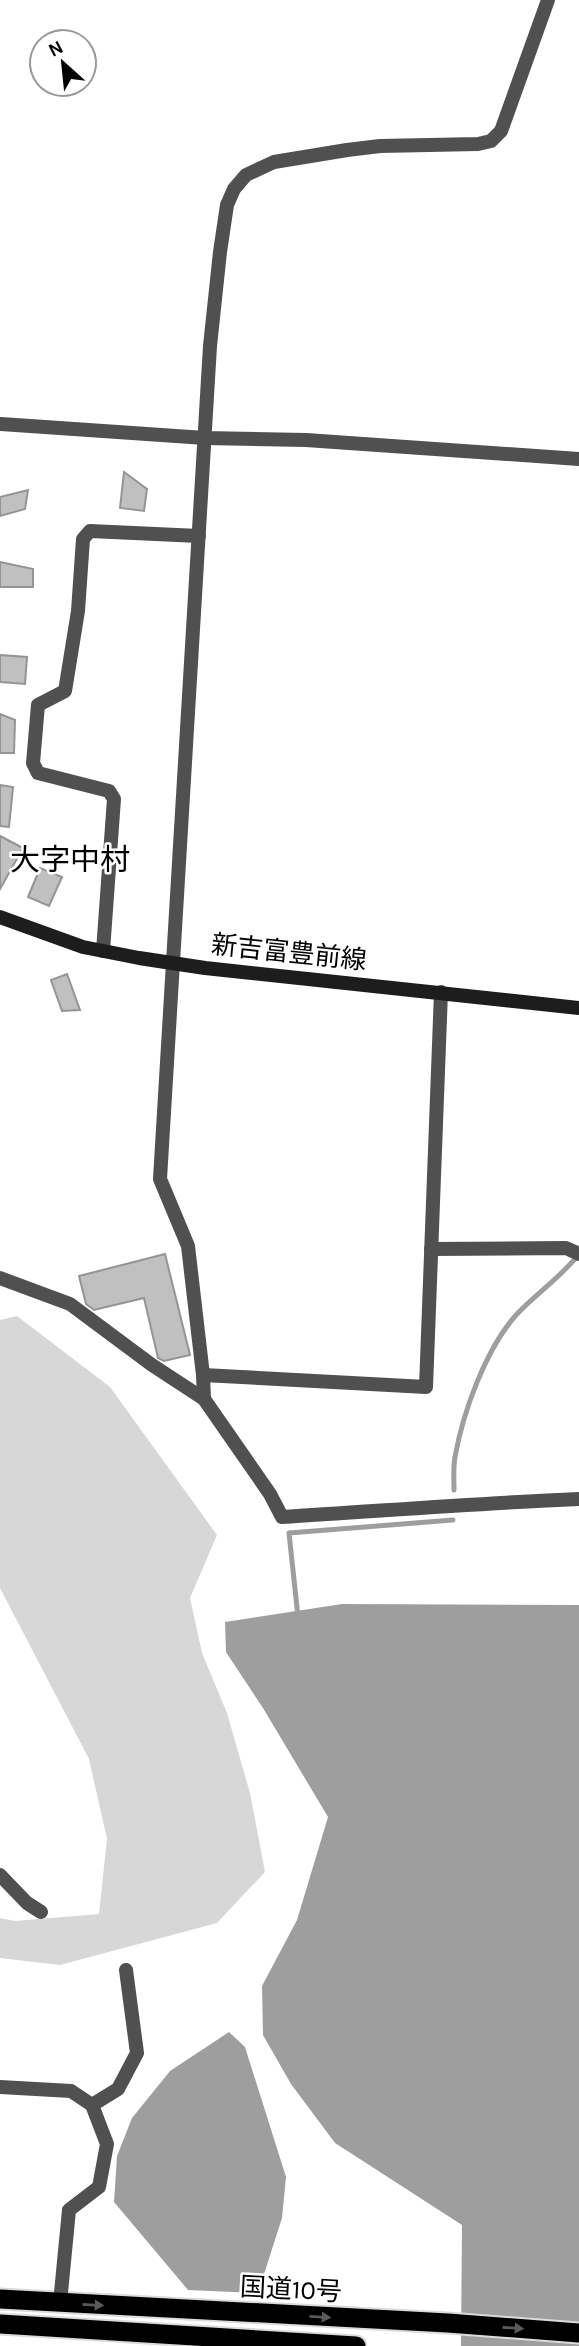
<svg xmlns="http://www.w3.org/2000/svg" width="579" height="2346" font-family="Karla,'Noto Sans JP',sans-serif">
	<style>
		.green { fill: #d7d7d7 }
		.water { fill: #9e9e9e }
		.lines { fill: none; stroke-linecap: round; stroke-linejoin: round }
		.stream { stroke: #9e9e9e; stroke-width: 5 }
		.building { fill: #c0c0c0; stroke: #949494; stroke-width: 2 }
		.trunk-casing { stroke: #dbdbdb; stroke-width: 23 }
		.minor { stroke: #505050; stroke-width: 14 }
		.secondary { stroke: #1d1d1d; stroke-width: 14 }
		.trunk { stroke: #000; stroke-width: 19 }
		.oneway { fill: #595959 }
		.labels { text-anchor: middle; stroke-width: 5; stroke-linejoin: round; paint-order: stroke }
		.street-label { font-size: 26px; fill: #000; stroke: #fff }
		.quarter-label { font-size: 30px; fill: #000; stroke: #fff }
	</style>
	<rect width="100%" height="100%" fill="#fff"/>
	<!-- green -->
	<polygon class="green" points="17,1316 110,1387 217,1535 190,1598 202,1653 227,1713 250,1793 265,1872 217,1923 60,1965 0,1958 0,1918 15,1921 99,1914 107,1839 89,1759 0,1588 0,1320"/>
	<!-- water -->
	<g class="water">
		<polygon points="342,1604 579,1605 579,2346 461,2346 462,2225 335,2143 291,2084 263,2035 262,1986 297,1920 328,1817 263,1708 226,1652 225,1622"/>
		<polygon points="229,2032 245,2047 286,2177 282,2218 258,2293 188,2290 114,2202 117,2156 132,2118 170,2071"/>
	</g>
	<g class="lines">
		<!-- stream -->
		<g class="stream">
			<path d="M454,1490C454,1479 453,1468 455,1457C463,1412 486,1348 517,1314C537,1293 561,1277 579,1254"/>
			<polyline points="298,1617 289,1533 453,1520"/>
		</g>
	</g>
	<!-- building -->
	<g class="building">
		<polygon points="124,472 147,489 144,511 120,508"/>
		<polygon points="28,490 25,509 0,516 0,497"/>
		<polygon points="0,562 33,569 33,587 0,587"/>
		<polygon points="0,655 27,657 25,684 0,682"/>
		<polygon points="0,714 15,720 14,753 0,753"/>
		<polygon points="0,785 13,787 9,827 0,826"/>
		<polygon points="0,836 23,848 0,889"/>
		<polygon points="40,868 62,877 49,906 28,897"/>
		<polygon points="67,974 80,1010 62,1011 51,980"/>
		<polygon points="165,1254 190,1355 164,1361 158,1358 144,1298 94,1310 86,1304 79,1276"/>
	</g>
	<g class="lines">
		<!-- trunk casing -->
		<g class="trunk-casing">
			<g id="trunk">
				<polyline points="0,2299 448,2323 579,2333"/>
				<polyline points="0,2324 356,2346"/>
			</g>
		</g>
		<!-- minor -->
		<g class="minor">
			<polyline points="1,424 205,438 306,440 579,459"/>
			<polyline points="103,951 114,799 109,791 38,773 33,763 38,705 65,691 78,611 83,539 90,531 199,536"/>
			<polyline points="431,1249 566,1248 579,1254"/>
			<path d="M0,1278L70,1304L152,1365L204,1399L270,1494L282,1517C381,1511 480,1503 579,1499"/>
			<polyline points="203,1375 188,1246 160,1179 210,346 220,252 227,205 234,189 246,175 274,162 347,150 380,146 478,144 491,141 501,131 548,0"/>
			<polyline points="204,1399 203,1375 426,1387 441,992"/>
			<polyline points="0,1875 27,1903 41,1912"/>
			<polyline points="0,2087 71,2091 92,2105 107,2144 99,2187 69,2210 60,2303"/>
			<polyline points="92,2105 118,2089 137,2053 126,1970"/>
		</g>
		<!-- secondary -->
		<polyline class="secondary" points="0,917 83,947 139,958 205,968 579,1008"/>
		<!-- trunk -->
		<use href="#trunk" class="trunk"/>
	</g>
	<!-- one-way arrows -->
	<defs><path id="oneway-solid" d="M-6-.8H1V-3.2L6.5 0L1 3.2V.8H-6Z" transform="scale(1.75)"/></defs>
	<g class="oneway">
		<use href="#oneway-solid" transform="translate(93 2305) rotate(3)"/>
		<use href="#oneway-solid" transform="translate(320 2317) rotate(3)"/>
		<use href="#oneway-solid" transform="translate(513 2328) rotate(4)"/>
	</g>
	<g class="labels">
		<!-- street labels -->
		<g class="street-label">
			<text transform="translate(289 952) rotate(6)" y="9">新吉富豊前線</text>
			<text transform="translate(291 2289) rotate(3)" y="9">国道10号</text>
		</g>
		<!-- quarter labels -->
		<g class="quarter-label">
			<text x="70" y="870">大字中村</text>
		</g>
	</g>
	<!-- north arrow -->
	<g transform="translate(63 63) rotate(333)"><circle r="33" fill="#ffffff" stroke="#999999" stroke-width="2"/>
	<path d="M0-5L12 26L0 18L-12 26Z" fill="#000000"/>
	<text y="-10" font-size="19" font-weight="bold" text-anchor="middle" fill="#000000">N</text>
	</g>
</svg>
